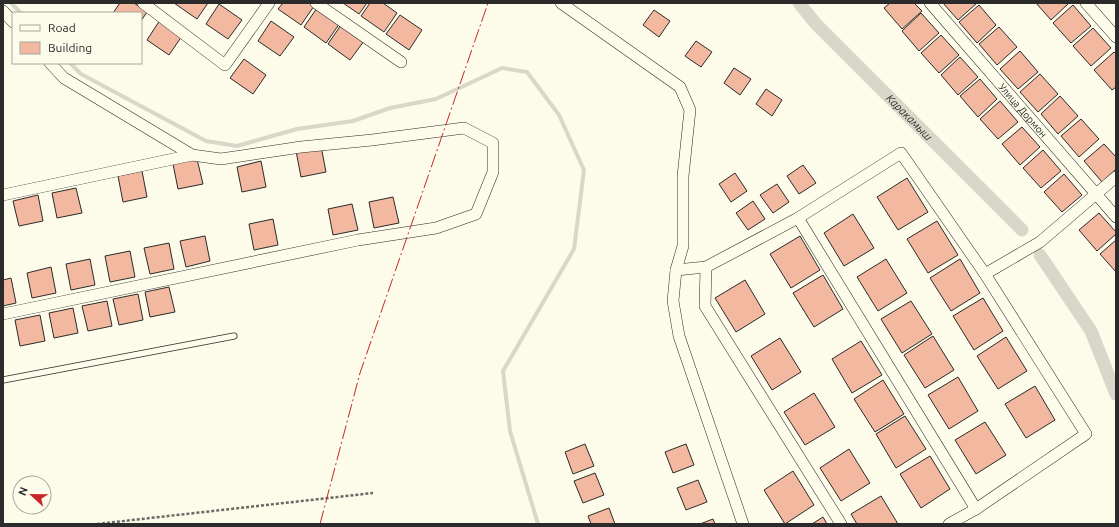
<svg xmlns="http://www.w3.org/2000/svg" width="1119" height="527" font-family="Ubuntu,sans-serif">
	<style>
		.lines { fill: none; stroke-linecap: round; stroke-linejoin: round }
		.stream { stroke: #d8d7c9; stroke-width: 4 }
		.canal { stroke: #d8d7c9; stroke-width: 13 }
		.building { fill: #f2b8a0; stroke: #2b2b2b }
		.service-casing { stroke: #2b2b2b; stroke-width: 7 }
		.minor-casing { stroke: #2b2b2b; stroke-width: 12 }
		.path { stroke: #6a6964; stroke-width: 2.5; stroke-dasharray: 3 2; stroke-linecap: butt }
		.service { stroke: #fdfbea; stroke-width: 5.5 }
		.minor { stroke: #fdfbea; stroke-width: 11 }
		.power { stroke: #c62828; stroke-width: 1; stroke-dasharray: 14 3 2 3; stroke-linecap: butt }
		.labels { text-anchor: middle; stroke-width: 3; stroke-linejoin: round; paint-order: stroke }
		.street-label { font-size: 10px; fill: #2b2b2b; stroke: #fdfbea }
		.water-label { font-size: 11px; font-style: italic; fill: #2b2b2b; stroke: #fdfbea }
	</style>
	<rect width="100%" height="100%" fill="#fdfbea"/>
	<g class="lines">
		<!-- stream -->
		<g class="stream">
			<polyline points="11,3 21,13"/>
			<polyline points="70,63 81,74 206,141 237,146 297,129 353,121 390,108 436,99 502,68 527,72 559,115 584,170 574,249 503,371 510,431 538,524"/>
		</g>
		<!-- canal -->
		<g class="canal">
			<path id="s1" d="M799,3L816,24L1022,230"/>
			<polyline points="1040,255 1091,331 1116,394"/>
		</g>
	</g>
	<!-- building -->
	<g class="building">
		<polygon points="120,3 134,3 147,12 141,21 141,13 113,13"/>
		<polygon points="174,3 208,3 197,19"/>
		<polygon points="283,3 310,3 314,6 301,25 278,9"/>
		<polygon points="343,3 367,3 359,14"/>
		<polygon points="370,3 383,3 397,13 384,32 361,16"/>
		<polygon points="890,3 914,3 922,11 902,29 884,8"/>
		<polygon points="943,3 977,3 958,20"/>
		<polygon points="1036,3 1069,3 1051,20"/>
		<polygon points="219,4 242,20 228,39 206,24"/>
		<polygon points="979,5 996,25 977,43 959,22"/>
		<polygon points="1073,5 1091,26 1071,43 1053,23"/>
		<polygon points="317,8 340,23 326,43 304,27"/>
		<polygon points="654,10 670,21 659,37 643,25"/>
		<polygon points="921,13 939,33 919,51 902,31"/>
		<polygon points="400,15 422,30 409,50 386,34"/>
		<polygon points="160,20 182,36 169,55 147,40"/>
		<polygon points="271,21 294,37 280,56 258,41"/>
		<polygon points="341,25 364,41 350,60 328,44"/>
		<polygon points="999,27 1017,47 997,65 979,44"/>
		<polygon points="1093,28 1111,48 1091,66 1073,46"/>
		<polygon points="941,35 959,55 939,73 921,53"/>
		<polygon points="696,41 712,52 701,67 685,56"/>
		<polygon points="1020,51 1038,72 1018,89 1000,69"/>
		<polygon points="1114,52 1116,54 1116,87 1112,90 1094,70"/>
		<polygon points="960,57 978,77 958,95 941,75"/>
		<polygon points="244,59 266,75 253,94 230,78"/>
		<polygon points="734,68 751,79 740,95 724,83"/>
		<polygon points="1040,74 1058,94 1038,112 1020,92"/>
		<polygon points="980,79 997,99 978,117 960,96"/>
		<polygon points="766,89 782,100 772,116 756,104"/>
		<polygon points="1060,96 1078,116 1058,134 1041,114"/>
		<polygon points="1000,101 1018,122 998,139 980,119"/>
		<polygon points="1081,119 1099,139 1079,157 1061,136"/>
		<polygon points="1022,127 1040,147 1020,165 1002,144"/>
		<polygon points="1104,144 1116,157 1116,169 1102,182 1084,161"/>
		<polygon points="321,146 326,172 301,177 296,151"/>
		<polygon points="1043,150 1061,171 1041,188 1023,168"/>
		<polygon points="197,159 203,184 178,189 173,164"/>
		<polygon points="261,161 266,187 242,192 237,167"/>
		<polygon points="803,165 816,183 799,194 787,176"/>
		<polygon points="142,171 147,197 123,202 118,176"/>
		<polygon points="735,173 747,191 731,202 719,184"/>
		<polygon points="1064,174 1082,195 1062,212 1044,192"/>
		<polygon points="907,178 928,212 898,230 877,197"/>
		<polygon points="777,184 789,202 773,213 760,195"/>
		<polygon points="76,188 82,213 57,218 52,193"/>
		<polygon points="38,195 43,221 19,226 13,201"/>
		<polygon points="393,197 399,223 374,228 369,202"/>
		<polygon points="753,201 765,219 748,230 736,213"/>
		<polygon points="352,204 358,230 333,235 328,209"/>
		<polygon points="1099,213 1116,232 1116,234 1097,251 1079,230"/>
		<polygon points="853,214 874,248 844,266 824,233"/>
		<polygon points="273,219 278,245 254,250 249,224"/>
		<polygon points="937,221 958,255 928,273 907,239"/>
		<polygon points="205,236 210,261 186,267 180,241"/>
		<polygon points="800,236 820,270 791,288 770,254"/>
		<polygon points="1116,240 1116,272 1100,254"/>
		<polygon points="169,243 174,269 150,274 144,248"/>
		<polygon points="130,251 135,277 110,282 105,256"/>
		<polygon points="90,259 95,285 71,290 66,264"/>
		<polygon points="886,259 907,293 878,311 857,277"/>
		<polygon points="960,259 980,293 951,311 930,278"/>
		<polygon points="51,267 56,293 32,298 27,273"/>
		<polygon points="823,275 843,309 814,327 793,293"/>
		<polygon points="11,278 16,303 3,306 3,280"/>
		<polygon points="745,280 765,314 736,332 715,298"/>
		<polygon points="169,287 175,312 150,317 145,292"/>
		<polygon points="138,294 143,320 119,325 113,299"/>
		<polygon points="983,298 1003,331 974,350 953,316"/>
		<polygon points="107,301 112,326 88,331 82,306"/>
		<polygon points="911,301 932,334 902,353 881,319"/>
		<polygon points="73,308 78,333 54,338 49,313"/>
		<polygon points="40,315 45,341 20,346 15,320"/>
		<polygon points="933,336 954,370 925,388 904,355"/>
		<polygon points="1006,337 1027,371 998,389 977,356"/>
		<polygon points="780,338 801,372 772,390 751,356"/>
		<polygon points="861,341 882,375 852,393 832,359"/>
		<polygon points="958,377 978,411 949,429 928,395"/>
		<polygon points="883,380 904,414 875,432 854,399"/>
		<polygon points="1035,386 1055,420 1026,438 1005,404"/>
		<polygon points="814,393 835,427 805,445 784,412"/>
		<polygon points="905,416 926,449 896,468 876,434"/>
		<polygon points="985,422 1006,455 976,474 955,440"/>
		<polygon points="585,444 594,466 573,474 565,452"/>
		<polygon points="686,444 694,465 673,473 665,452"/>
		<polygon points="849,449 870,483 841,501 820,468"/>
		<polygon points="930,456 950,489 921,508 900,474"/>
		<polygon points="793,471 814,505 785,524 764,490"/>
		<polygon points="595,473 604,495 583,503 574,481"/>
		<polygon points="698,480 707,502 686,510 677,488"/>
		<polygon points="881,496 898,524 857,524 851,514"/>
		<polygon points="609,508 615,524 591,524 588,516"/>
		<polygon points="823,517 827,524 812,524"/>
		<polygon points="713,519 715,524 700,524"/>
	</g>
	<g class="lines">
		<!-- service casing -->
		<g class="service-casing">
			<polyline id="service" points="3,380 234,336"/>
		</g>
		<!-- minor casing -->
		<g class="minor-casing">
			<g id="minor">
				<polyline points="143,3 225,65 269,3"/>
				<polyline points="316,3 401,62"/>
				<polyline points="561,3 680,87 690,110 683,176 683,246 676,270 673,301 679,336 743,524"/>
				<path id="s2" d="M930,3L1116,217"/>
				<polyline points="1086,3 1116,37"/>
				<polyline points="3,11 13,22"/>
				<polyline points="50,63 64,78 192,155"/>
				<polyline points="3,195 192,155 221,159 301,147 372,140 464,128 493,143 493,172 476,214 436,228 358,240 3,314"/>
				<polyline points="798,218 976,509"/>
				<polyline points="706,267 705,306 841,524"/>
				<polyline points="676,270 706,267 798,218 901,153 985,274 1086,434 976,509 949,524"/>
				<polyline points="985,274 1040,242 1116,177"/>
			</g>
		</g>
		<!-- path -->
		<polyline class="path" points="97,524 373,493"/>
		<!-- service -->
		<use href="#service" class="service"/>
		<!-- minor -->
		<use href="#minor" class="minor"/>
		<!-- power -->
		<polyline class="power" points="320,524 360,373 488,3"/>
	</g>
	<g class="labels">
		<!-- street labels -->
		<g class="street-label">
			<text dy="4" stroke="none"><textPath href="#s2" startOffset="142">Улица Дормон</textPath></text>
		</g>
		<!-- water labels -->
		<g class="water-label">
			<text dy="4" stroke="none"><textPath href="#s1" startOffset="159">Каракамыш</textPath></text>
		</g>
	</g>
	<!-- border -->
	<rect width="1119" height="527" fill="none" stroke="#2b2b2b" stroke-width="8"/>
	<!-- legend -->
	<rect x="12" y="12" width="130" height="52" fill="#fdfbea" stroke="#a9a89e"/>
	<rect x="20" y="25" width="20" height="6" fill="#fdfbea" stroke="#a9a89e"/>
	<text x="48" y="32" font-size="12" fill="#2b2b2b">Road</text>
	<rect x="20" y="42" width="20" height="12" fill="#f2b8a0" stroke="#a9a89e"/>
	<text x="48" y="52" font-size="12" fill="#2b2b2b">Building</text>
	<!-- north arrow -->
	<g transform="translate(32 495) rotate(292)"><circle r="19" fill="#fdfbea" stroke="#a9a89e"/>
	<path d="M0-3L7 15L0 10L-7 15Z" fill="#c62828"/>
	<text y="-6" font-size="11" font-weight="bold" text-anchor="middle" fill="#2b2b2b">N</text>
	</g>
</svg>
